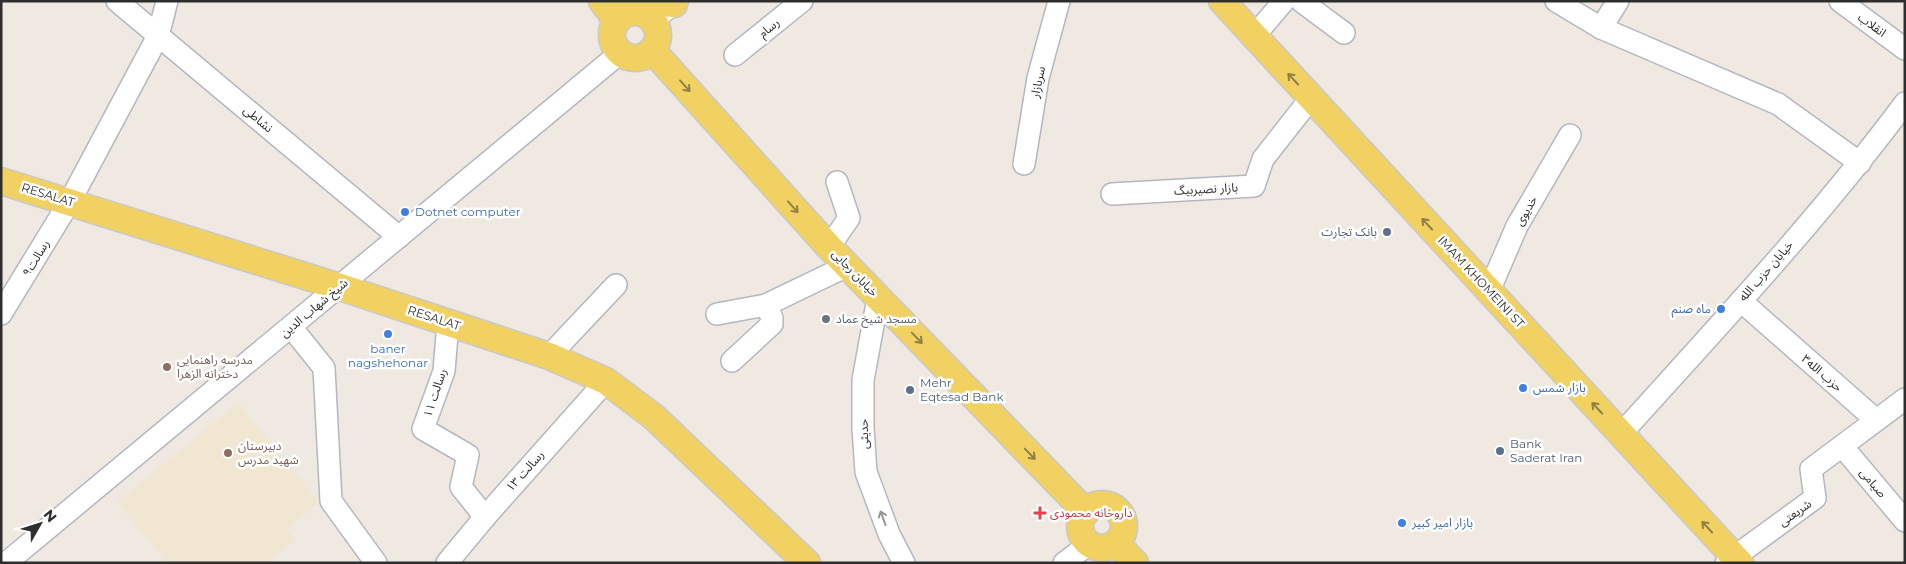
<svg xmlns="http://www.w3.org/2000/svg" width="1906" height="564" font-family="Montserrat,'Noto Sans Arabic',sans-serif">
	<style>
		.education { fill: #f0e6d1 }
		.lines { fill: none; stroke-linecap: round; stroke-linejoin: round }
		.minor-casing { stroke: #b4b7c1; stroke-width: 24 }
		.major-casing { stroke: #c9c9c9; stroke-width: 29 }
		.minor { stroke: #fff; stroke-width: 21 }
		.major { stroke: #f2d163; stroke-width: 26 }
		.oneway { stroke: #908048 }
		.oneway2 { stroke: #969696 }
		.shop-dot { fill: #3f7fe0; stroke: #fff; stroke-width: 2 }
		.service-dot { fill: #5c6f8a; stroke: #fff; stroke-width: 2 }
		.worship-dot { fill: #6b7280; stroke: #fff; stroke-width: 2 }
		.education-dot { fill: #8d6e63; stroke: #fff; stroke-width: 2 }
		.health-dot { fill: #e0444e; stroke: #fff; stroke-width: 2 }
		.labels { text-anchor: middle; stroke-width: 5; stroke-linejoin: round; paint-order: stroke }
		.street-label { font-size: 12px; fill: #2e2e2e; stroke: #fff }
		.shop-label { font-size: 12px; fill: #366cbe; stroke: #fff; text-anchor: start }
		.service-label { font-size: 12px; fill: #4e5e75; stroke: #fff; text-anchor: start }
		.worship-label { font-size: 12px; fill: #5b616d; stroke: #fff; text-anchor: start }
		.education-label { font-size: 12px; fill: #785e54; stroke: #fff; text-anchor: start }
		.health-label { font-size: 12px; fill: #be3a42; stroke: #fff; text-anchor: start }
	</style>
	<rect width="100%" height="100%" fill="#efe9e1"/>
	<!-- education -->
	<polygon class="education" points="238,403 319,502 287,529 295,540 267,563 167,563 117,502"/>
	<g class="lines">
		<!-- minor casing -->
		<g class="minor-casing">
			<g id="minor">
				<polyline points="117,1 399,237"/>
				<polyline points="1301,1 1344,33"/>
				<polyline points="1556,1 1601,28 1778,104 1860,163"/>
				<polyline points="1840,1 1905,49"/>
				<polyline points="652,21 677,1"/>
				<polyline points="1601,28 1618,1"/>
				<polyline points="1254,36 1284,1"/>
				<polyline points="735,55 802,1"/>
				<polyline points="1024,164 1038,78 1059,1"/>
				<polyline points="1112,194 1254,186 1263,159 1311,98"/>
				<polyline points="829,247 849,218 837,182"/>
				<polyline points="1489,291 1517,226 1570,135"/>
				<polyline points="878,298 863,380 863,428 866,472 889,534 904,563"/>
				<polyline points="1741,301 1876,420"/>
				<polyline points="1,314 70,201 158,36 167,1"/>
				<polyline points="717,314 766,305 847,266"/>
				<polyline points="448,323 444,371 423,429 468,455 461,487 485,517"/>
				<polyline points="291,327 324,368 331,501 376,563"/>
				<polyline points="549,356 616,285"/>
				<polyline points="732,361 772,324 772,318 766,305"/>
				<path d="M1621,434C1718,326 1818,220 1905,103"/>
				<polyline points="1842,446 1905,521"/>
				<polyline points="6,563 620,53"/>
				<polyline points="447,563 485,517 606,381"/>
				<polyline points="1064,563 1089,544"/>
				<polyline points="1726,563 1815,498 1811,469 1905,399"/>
			</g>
		</g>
		<!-- major casing -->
		<g class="major-casing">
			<g id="major">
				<polyline points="602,1 617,21"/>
				<polyline points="627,1 674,4"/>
				<polyline points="1222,1 1740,563"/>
				<circle cx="635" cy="35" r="23"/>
				<polyline points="652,50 829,247 1086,512"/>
				<polyline points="1,181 340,287 549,356 606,381 654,417 807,563"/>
				<circle cx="1102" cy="526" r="22"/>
				<polyline points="1116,543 1135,563"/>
			</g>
		</g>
		<!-- minor -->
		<use href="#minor" class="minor"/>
		<!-- major -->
		<use href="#major" class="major"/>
	</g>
	<!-- one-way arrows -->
	<defs><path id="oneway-shaft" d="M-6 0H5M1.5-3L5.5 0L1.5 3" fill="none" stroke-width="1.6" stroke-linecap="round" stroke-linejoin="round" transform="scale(1.25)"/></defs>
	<g class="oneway">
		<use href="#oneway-shaft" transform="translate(1293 79) rotate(-133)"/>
		<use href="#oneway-shaft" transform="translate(685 86) rotate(48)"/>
		<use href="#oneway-shaft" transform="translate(793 207) rotate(48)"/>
		<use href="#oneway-shaft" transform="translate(1427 224) rotate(-133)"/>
		<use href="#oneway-shaft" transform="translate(917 338) rotate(46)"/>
		<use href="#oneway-shaft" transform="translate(1597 408) rotate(-133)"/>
		<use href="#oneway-shaft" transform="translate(1030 454) rotate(46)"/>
		<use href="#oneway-shaft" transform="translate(1707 527) rotate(-133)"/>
	</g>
	<use class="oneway2" href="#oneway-shaft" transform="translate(883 518) rotate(-110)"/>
	<!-- markers -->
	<g class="shop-dot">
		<circle cx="405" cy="212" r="5"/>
		<circle cx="1721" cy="309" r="5"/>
		<circle cx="388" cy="334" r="5"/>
		<circle cx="1523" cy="388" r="5"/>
		<circle cx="1402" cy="523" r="5"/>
	</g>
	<g class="service-dot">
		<circle cx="1387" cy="232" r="5"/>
		<circle cx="910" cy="390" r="5"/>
		<circle cx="1500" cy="451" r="5"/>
	</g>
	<circle class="worship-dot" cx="826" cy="319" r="5"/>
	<g class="education-dot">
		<circle cx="167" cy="367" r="5"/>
		<circle cx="228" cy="453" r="5"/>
	</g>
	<path class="health-dot" d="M1037.5 505.5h5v5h5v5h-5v5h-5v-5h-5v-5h5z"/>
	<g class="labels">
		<!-- street labels -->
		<g class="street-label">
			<text transform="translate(1872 25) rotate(36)" y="4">انقلاب</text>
			<text transform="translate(769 28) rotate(-39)" y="4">رسام</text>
			<text transform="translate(1038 82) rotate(-78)" y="4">سربازار</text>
			<text transform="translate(258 119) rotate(40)" y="4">نشاطی</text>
			<text transform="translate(1206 189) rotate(-3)" y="4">بازار نصیربیگ</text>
			<text transform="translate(48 195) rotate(17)" y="4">RESALAT</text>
			<text transform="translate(1526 211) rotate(-60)" y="4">خدیوی</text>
			<text transform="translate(36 258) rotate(-59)" y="4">رسالت۹</text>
			<text transform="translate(1766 271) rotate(-49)" y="4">خیابان حزب الله</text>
			<text transform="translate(855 273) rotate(46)" y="4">خیابان رجایی</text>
			<text transform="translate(1481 282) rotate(47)" y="4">IMAM KHOMEINI ST</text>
			<text transform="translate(314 308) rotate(-40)" y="4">شیخ شهاب الدین</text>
			<text transform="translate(434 318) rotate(18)" y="4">RESALAT</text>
			<text transform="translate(1822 373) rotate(41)" y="4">حزب الله۳</text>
			<text transform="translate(435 393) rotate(-72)" y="4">رسالت ۱۱</text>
			<text transform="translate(864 434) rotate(-92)" y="4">حدیثی</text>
			<text transform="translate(525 471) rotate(-48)" y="4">رسالت ۱۳</text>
			<text transform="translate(1873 483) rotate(50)" y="4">صیامی</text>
			<text transform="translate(1795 513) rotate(-35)" y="4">شریعتی</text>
		</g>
		<!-- shop labels -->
		<g class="shop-label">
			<text x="415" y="216">Dotnet computer</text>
			<text x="1711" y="313" text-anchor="end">ماه صنم</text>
			<text x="388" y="353" text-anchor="middle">baner<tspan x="388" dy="14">nagshehonar</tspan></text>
			<text x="1533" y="392">بازار شمس</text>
			<text x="1412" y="527">بازار امیر کبیر</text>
		</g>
		<!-- service labels -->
		<g class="service-label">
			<text x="1377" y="236" text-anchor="end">بانک تجارت</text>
			<text x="920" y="387">Mehr<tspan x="920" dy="14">Eqtesad Bank</tspan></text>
			<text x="1510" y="448">Bank<tspan x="1510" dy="14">Saderat Iran</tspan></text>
		</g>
		<!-- worship labels -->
		<g class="worship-label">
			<text x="836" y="323">مسجد شیخ عماد</text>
		</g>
		<!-- education labels -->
		<g class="education-label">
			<text x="177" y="364">مدرسه راهنمایی<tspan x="177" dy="14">دخترانه الزهرا</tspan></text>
			<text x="238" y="450">دبیرستان<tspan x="238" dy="14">شهید مدرس</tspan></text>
		</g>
		<!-- health labels -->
		<g class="health-label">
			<text x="1050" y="517">داروخانه محمودی</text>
		</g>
	</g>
	<!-- border -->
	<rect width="1906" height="564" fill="none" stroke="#2e2e2e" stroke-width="5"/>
	<!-- north arrow -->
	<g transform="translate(40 524) rotate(51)" stroke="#ffffff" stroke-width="4" paint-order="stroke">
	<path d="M0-4L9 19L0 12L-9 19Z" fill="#2e2e2e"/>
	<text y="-8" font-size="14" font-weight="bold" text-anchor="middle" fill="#2e2e2e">N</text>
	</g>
</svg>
